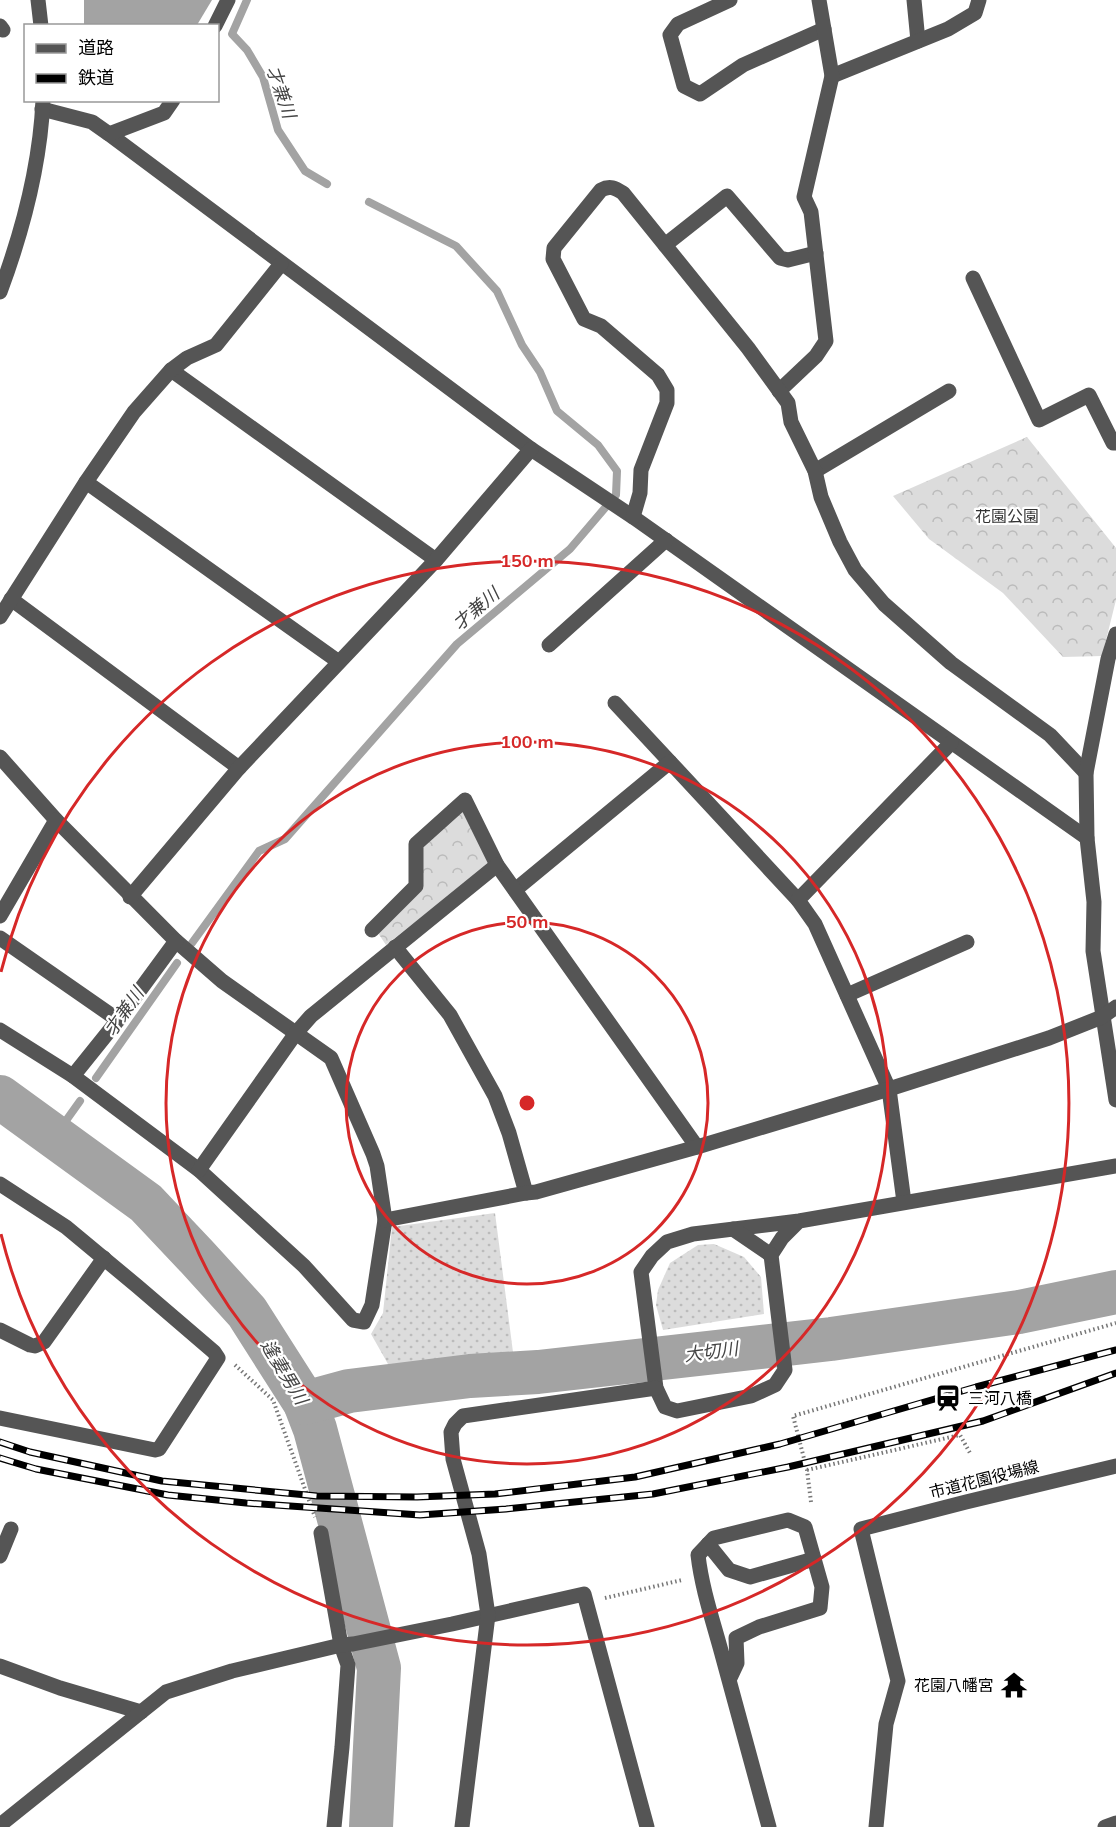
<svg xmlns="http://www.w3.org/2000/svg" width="1116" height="1827" font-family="Mulish,'Noto Sans JP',sans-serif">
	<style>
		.grass { fill: url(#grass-dots) }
		.forest { fill: url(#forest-crowns) }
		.water { fill: #a3a3a3 }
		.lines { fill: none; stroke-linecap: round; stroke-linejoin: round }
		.stream { stroke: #a3a3a3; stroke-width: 8 }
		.river { stroke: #a3a3a3; stroke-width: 44 }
		.path { stroke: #777; stroke-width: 4; stroke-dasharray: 1.5 3; stroke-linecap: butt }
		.minor { stroke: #555; stroke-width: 15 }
		.rail-casing { stroke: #000; stroke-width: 7 }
		.rail { stroke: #fff; stroke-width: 4.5; stroke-dasharray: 14; stroke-linecap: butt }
		.ring { fill: none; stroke: #d62828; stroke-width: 3 }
		.labels { text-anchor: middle; stroke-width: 4.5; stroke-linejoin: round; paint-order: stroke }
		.park-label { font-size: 16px; fill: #333; stroke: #fff }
		.poi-label { font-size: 16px; fill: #000; stroke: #fff; text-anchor: start }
		.street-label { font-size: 16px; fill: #000; stroke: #fff }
		.water-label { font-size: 18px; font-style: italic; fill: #444; stroke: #fff }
		.centre { fill: #d62828; stroke: #fff; stroke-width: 3 }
		.ring-label { font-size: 18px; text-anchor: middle; font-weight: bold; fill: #d62828; stroke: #fff; stroke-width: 4.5; stroke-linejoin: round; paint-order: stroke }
	</style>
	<defs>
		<pattern id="grass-dots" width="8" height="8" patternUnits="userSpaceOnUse" patternTransform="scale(1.5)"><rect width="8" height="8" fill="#dcdcdc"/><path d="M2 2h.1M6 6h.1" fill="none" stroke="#bbb" stroke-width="1.8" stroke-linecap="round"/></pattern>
		<pattern id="forest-crowns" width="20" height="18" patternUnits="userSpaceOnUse" patternTransform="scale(1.5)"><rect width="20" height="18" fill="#dcdcdc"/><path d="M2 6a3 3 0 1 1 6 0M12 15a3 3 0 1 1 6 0" fill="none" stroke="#bbb"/></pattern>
	</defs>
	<rect width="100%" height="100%" fill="#fff"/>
	<!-- grass -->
	<g class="grass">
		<polygon points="495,1213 514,1360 388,1364 371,1334 383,1313 392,1227"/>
		<polygon points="714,1244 744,1257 761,1277 764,1314 663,1330 656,1305 658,1290 670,1263 698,1245"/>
	</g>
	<!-- forest -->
	<g class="forest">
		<polygon points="1027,437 1116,548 1116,600 1102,656 1063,657 1003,593 929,539 893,496"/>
		<polygon points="463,809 490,863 386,945 378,933 420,891 421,846"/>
	</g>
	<!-- water -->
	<polygon class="water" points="84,0 212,0 197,25 84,26"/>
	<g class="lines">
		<!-- stream -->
		<g class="stream">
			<polyline points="247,0 232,34 247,50 263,77 278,130 305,171 327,184"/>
			<polyline points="192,943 259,851 285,839 457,644 570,549 616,495 617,471 598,445 557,411 540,372 522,345 497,291 456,246 369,202"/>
			<polyline points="96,1078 177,963"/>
			<polyline points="47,1131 65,1122 80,1101"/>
		</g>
		<!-- river -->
		<g class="river">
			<polyline points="0,1097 146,1203 197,1257 247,1312 305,1403 315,1429 379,1668 371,1827"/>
			<polyline points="305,1403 349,1391 470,1376 538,1372 831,1339 1019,1312 1116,1292"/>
		</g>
		<!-- path -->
		<g class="path">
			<polyline points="235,1365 273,1400 315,1517"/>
			<polyline points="807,1470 960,1435 970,1453"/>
			<polyline points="811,1502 807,1470 793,1416 1116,1323"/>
			<polyline points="605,1598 682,1580"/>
		</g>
		<!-- minor -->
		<g class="minor">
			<polyline points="38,0 41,26"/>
			<polyline points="730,0 678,24 670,35 684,86 700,94 743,65 824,29"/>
			<polyline points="914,0 918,41"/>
			<polyline points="0,26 3,30"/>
			<polyline points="215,26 228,0"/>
			<polyline points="832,76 948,29 975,13 979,0"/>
			<polyline points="42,109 92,122 109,134 531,449 633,517 1087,838"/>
			<polyline points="109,134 164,113 173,100"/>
			<polyline points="665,245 727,196 780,258 788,260 816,253"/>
			<polyline points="973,278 1039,420 1089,395 1113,443 1116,443"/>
			<path d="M0,292C23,230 40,167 43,100"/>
			<polyline points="171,370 436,560"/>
			<polyline points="779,391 816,356 826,341 811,212 804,197 832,76 819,0"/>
			<polyline points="815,471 949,391"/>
			<polyline points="86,482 339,662"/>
			<path d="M633,517L640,493L641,470L667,403V390L658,375L601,326L584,319L553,259L554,248L601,190C610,185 615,188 623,193L748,348L788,403L791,422L815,471L821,497L840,542L855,570L884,604L951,663L1050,735L1086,773"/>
			<polyline points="11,599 239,768"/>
			<polyline points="0,617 86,482 134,412 171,370 187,358 216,345 281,264"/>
			<polyline points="1116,634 1108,659 1086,773 1087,838 1094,902 1093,951 1116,1100"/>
			<polyline points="549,645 666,540"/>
			<polyline points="615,703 670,762"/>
			<polyline points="0,757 56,820 176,941 222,981 331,1058 373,1154 377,1166 385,1220 372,1305 364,1322 353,1320 304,1266 199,1170 73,1076 0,1030"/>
			<polyline points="515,890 670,762 798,900"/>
			<polyline points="130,897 239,768 436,560 531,449"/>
			<polyline points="0,916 56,820"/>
			<polyline points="372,930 416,886 416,844 465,800 497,865 697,1147"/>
			<polyline points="0,938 118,1020"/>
			<polyline points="395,947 450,1015 495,1096 509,1133 526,1193"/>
			<polyline points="847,995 967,942"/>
			<polyline points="73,1076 118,1020 176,941"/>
			<polyline points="199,1170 296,1033 311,1016 497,865"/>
			<polyline points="0,1184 66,1227 137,1286 214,1352 218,1358 159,1449 155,1450 0,1418"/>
			<polyline points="904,1202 889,1089 815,924 798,900 951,743"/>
			<polyline points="385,1220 526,1193 536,1192 697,1147 889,1089 1049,1038 1102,1017 1116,1007"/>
			<polyline points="799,1221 782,1238 771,1255 785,1370 775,1385 751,1396 677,1411 665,1407 656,1388 641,1272 652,1256 667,1242 693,1234 799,1221 1116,1166"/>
			<polyline points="733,1229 771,1255"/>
			<polyline points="0,1330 30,1345 35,1346 44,1342 104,1258"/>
			<polyline points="321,1533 341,1645 348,1665 342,1747 334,1827"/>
			<polyline points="708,1544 729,1570 750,1577 814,1559"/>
			<polyline points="0,1556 11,1529"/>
			<polyline points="0,1666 60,1688 141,1712"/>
			<path d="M729,1680L737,1663L736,1638L759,1627L820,1608L822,1587L805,1527L788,1520L714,1538L698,1555C702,1590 714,1624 723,1658C738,1714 754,1771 769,1827"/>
			<polyline points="0,1825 166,1692 232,1671 341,1645 353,1644 452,1624 584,1594 647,1827"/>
			<polyline points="462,1827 488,1615 479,1554 453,1459 451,1432 455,1424 463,1416 656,1388"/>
			<polyline points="876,1827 886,1724 898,1681 861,1529 966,1502 1116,1466"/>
			<polyline points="1105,1827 1116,1823"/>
		</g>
		<!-- rail casing -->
		<g class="rail-casing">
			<g id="rail">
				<polyline points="0,1442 30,1452 162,1481 317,1496 417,1497 495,1494 635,1477 780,1444 976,1387 1116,1350"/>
				<polyline points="0,1458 36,1469 168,1495 246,1503 420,1515 506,1509 653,1494 788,1467 983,1421 1116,1373"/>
			</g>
		</g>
		<!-- rail -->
		<use href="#rail" class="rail"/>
	</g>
	<!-- distance rings -->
	<g class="ring">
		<circle cx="527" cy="1103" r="181"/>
		<circle cx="527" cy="1103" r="361"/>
		<path d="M1 972A542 542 0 1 1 1 1234"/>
	</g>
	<!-- icons -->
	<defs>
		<g id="station-bare" transform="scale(2.07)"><path d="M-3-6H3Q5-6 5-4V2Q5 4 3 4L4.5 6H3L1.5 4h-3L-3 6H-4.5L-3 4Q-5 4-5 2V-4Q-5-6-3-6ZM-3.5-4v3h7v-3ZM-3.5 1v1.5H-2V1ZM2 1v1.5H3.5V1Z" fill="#000" stroke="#fff" stroke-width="2.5" paint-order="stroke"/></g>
		<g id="temple-bare" transform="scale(2.07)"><path d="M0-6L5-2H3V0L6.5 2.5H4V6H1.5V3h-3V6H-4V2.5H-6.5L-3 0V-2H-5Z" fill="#000" stroke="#fff" stroke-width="2.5" paint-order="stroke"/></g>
	</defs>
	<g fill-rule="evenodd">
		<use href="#station-bare" x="948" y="1398"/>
		<use href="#temple-bare" x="1014" y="1685"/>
	</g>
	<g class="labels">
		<!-- park labels -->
		<g class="park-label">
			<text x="1007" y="522">花園公園</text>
		</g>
		<!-- poi labels -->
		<g class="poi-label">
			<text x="968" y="1404">三河八橋</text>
			<text x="994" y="1691" text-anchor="end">花園八幡宮</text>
		</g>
		<!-- street labels -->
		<g class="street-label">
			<text transform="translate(984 1479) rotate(-14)" y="6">市道花園役場線</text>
		</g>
		<!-- water labels -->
		<g class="water-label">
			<text transform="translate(281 92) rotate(71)" y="6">才兼川</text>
			<text transform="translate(476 609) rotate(-40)" y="6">才兼川</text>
			<text transform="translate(124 1012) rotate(-55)" y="6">才兼川</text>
			<text transform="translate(711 1352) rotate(-7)" y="6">大切川</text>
			<text transform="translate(284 1372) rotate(59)" y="6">逢妻男川</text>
		</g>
	</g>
	<circle cx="527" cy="1103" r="9" class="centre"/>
	<g class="ring-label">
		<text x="527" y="567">150 m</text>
		<text x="527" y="748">100 m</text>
		<text x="527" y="928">50 m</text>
	</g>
	<!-- legend -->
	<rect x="24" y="24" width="195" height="78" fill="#ffffff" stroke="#999999" stroke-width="1.5"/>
	<rect x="36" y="44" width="30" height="9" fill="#555555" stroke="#999999" stroke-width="1.5"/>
	<text x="78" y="54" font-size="18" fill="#000000">道路</text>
	<rect x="36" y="74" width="30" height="9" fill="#000000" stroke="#999999" stroke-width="1.5"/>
	<text x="78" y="84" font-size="18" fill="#000000">鉄道</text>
</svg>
